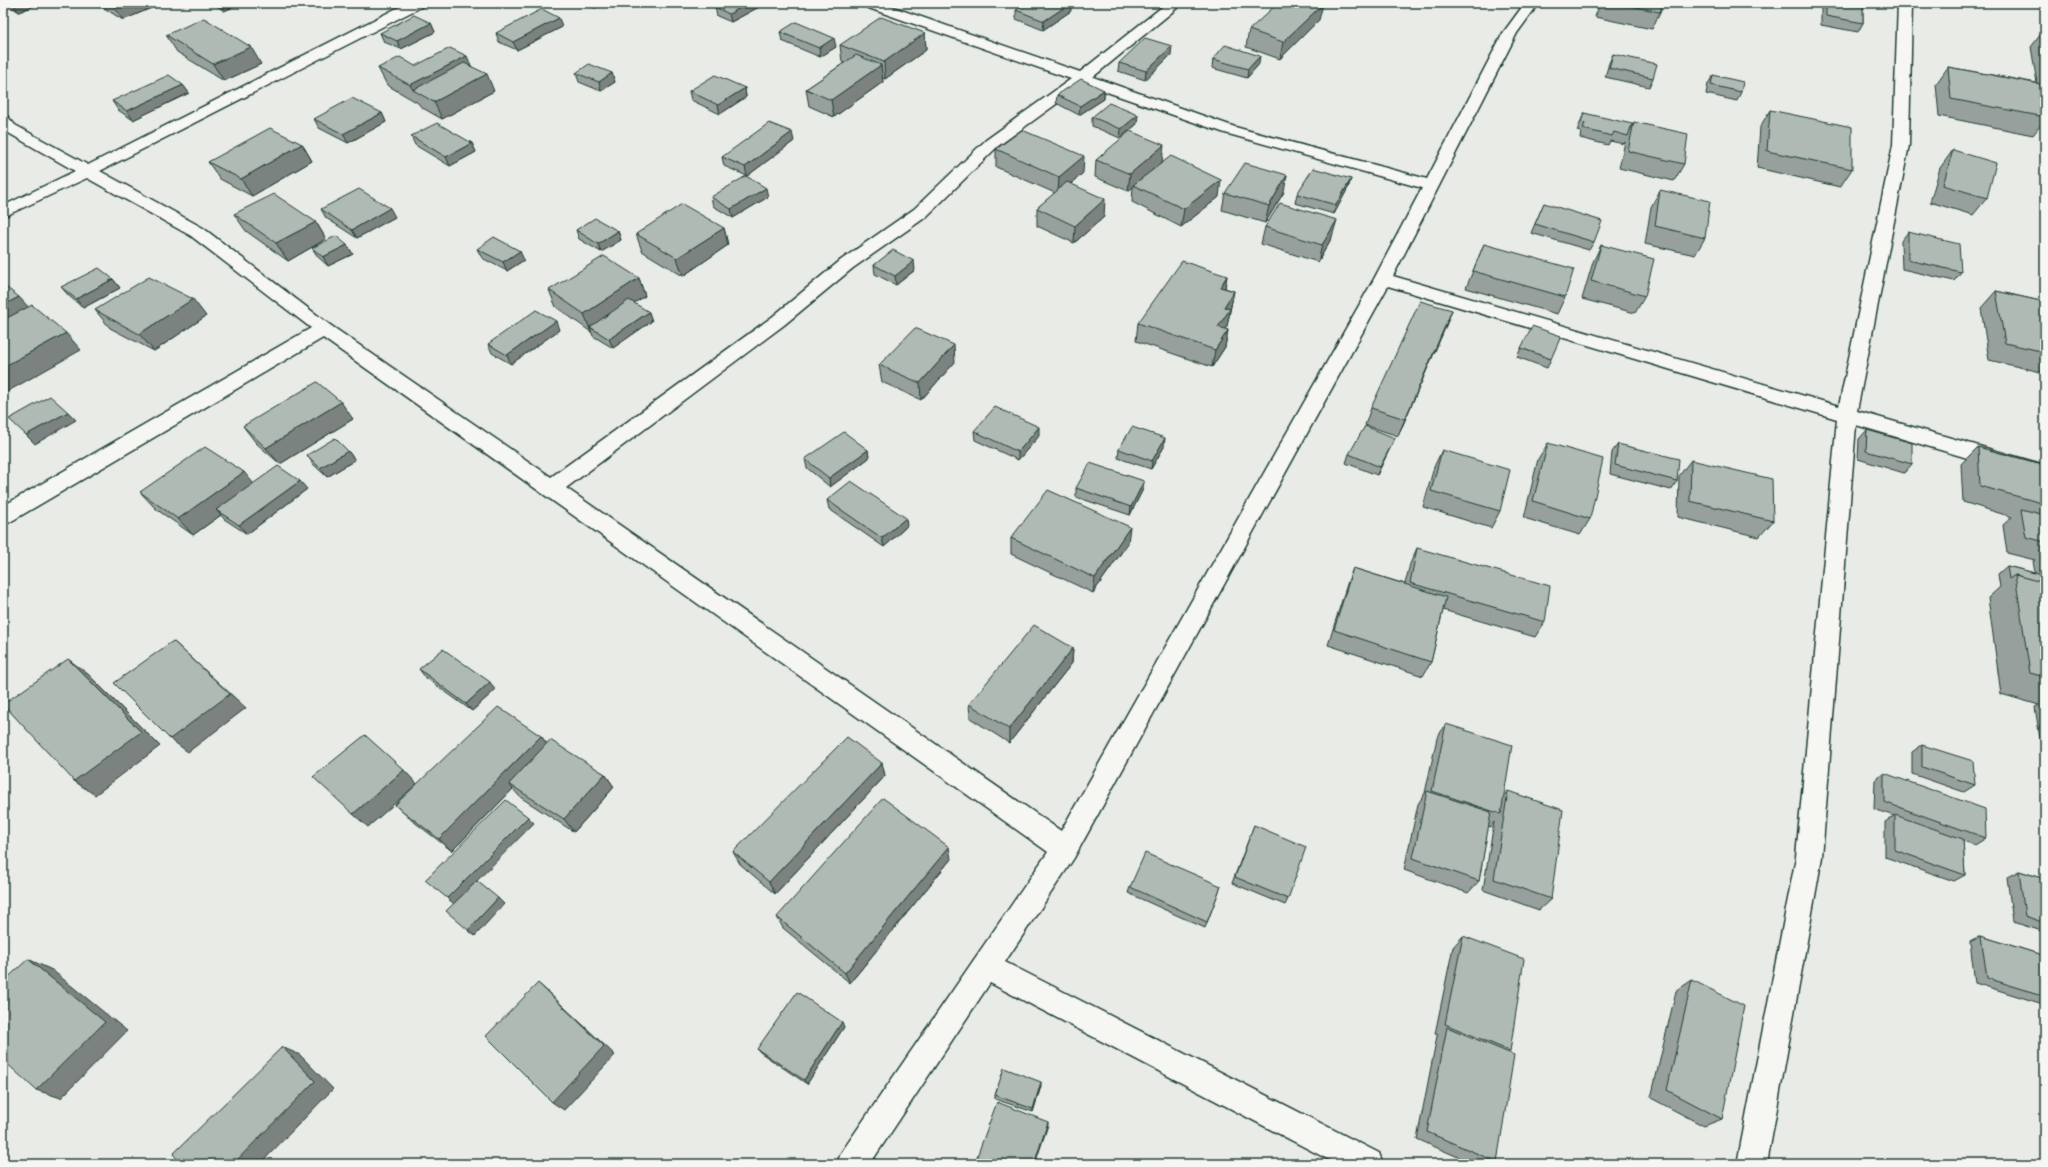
<svg xmlns="http://www.w3.org/2000/svg" width="2048" height="1167" font-family="Pangolin,sans-serif">
	<style>
		.lines { fill: none; stroke-linecap: round; stroke-linejoin: round }
		.minor-casing { stroke: #1f3d34; stroke-width: 3 }
		.minor { fill: #f6f6f2; fill-rule: evenodd }
		.wall { fill: #97a09c; stroke: #1f3d34 }
		.shaded-wall { fill: #7b827f; stroke: #1f3d34 }
		.building { fill: #b0bab5; stroke: #1f3d34 }
	</style>
	<rect width="100%" height="100%" fill="#e9ebe7"/>
	<filter id="ink" filterUnits="userSpaceOnUse"><feTurbulence type="fractalNoise" baseFrequency=".025" numOctaves="2"/><feDisplacementMap in="SourceGraphic" scale="8" xChannelSelector="R" yChannelSelector="G"/><feConvolveMatrix kernelMatrix="1 2 1 2 8 2 1 2 1" color-interpolation-filters="sRGB"/></filter>
	<g filter="url(#ink)">
		<g class="lines">
			<!-- minor casing -->
			<g class="minor-casing">
				<path id="minor" d="M407,3H425L423,6L100,171L203,228L330,325L551,477L772,317L841,260L914,209L986,140L1071,79L863,6L861,3H881L1080,72L1167,3H1183L1093,77L1235,127L1427,179L1503,33L1525,3H1539L1517,33L1393,276L1839,406L1893,145L1898,3H1912L1909,145L1857,411L2045,465V481L1856,425L1822,857L1767,1164H1737L1796,857L1837,419L1388,286L1074,858L1005,962L1379,1153L1383,1164H1337L990,983L870,1164H837L841,1153L1048,852L323,338L10,522L3,524V506L311,328L191,236L87,178L3,217V206L75,171L5,131L3,115L8,117L15,125L88,165ZM1084,84L1225,133L1422,188L1374,279L1061,831L566,488L784,325L853,268L926,217L998,146Z"/>
			</g>
			<!-- minor -->
			<use href="#minor" class="minor"/>
		</g>
		<!-- wall -->
		<g class="wall">
			<polygon points="5,3 41,3 19,12"/>
			<polygon points="96,3 163,3 123,20"/>
			<polygon points="213,3 243,3 224,11"/>
			<polygon points="583,3 604,3 595,8"/>
			<polygon points="1600,3 1663,3 1660,12 1652,29 1595,17"/>
			<polygon points="1711,3 1721,3 1720,5"/>
			<polygon points="1822,3 1863,3 1863,23 1858,32 1821,25 1821,4"/>
			<polygon points="715,7 759,7 731,22 717,16"/>
			<polygon points="1016,10 1071,11 1043,30 1016,19"/>
			<polygon points="1319,20 1280,59 1246,47 1249,30"/>
			<polygon points="431,23 435,32 401,49 384,42 380,33"/>
			<polygon points="562,27 517,50 499,42 496,33"/>
			<polygon points="2044,30 2045,31 2045,88 2040,87 2045,109 2045,120 2033,135 1939,116 1936,84 1948,67 2037,83 2031,47"/>
			<polygon points="780,32 836,47 820,57 782,41"/>
			<polygon points="925,33 926,50 885,79 882,78 883,82 834,117 809,106 806,89 844,63 842,62 840,45"/>
			<polygon points="166,35 261,64 224,81 177,52"/>
			<polygon points="1613,54 1653,78 1649,87 1605,77 1609,63"/>
			<polygon points="1171,55 1145,80 1118,71 1119,63"/>
			<polygon points="1213,59 1259,64 1247,78 1212,68"/>
			<polygon points="415,66 471,66 494,91 442,119 421,107 418,103 387,85 378,68"/>
			<polygon points="576,73 612,73 615,82 601,91 579,82"/>
			<polygon points="1713,75 1741,92 1737,101 1706,94 1708,84"/>
			<polygon points="183,85 189,93 133,120 118,110 112,101"/>
			<polygon points="745,88 746,97 720,114 691,100 689,91"/>
			<polygon points="1104,90 1104,99 1079,115 1056,103 1057,95"/>
			<polygon points="1770,110 1852,169 1840,187 1757,168 1760,127"/>
			<polygon points="382,113 386,122 348,143 319,128 314,119"/>
			<polygon points="1584,113 1629,132 1634,122 1684,164 1674,181 1619,168 1625,142 1624,144 1610,141 1608,145 1580,138 1581,132 1577,131"/>
			<polygon points="1092,117 1137,124 1120,138 1092,126"/>
			<polygon points="411,136 472,143 476,152 450,166 415,145"/>
			<polygon points="794,141 747,176 724,166 722,157"/>
			<polygon points="302,144 312,161 252,196 220,179 208,162"/>
			<polygon points="996,149 1083,173 1071,184 1104,217 1074,243 1037,226 1037,208 1055,193 996,167"/>
			<polygon points="1953,150 1987,198 1973,215 1930,202 1940,168"/>
			<polygon points="1096,160 1162,162 1151,172 1219,197 1181,227 1132,202 1133,187 1128,191 1095,177"/>
			<polygon points="1351,179 1348,188 1334,214 1295,203 1297,194"/>
			<polygon points="1660,190 1705,238 1695,255 1645,244 1651,207"/>
			<polygon points="1284,192 1265,223 1222,210 1225,193"/>
			<polygon points="711,197 768,197 733,218 713,206"/>
			<polygon points="1544,203 1594,242 1589,250 1531,233"/>
			<polygon points="321,209 395,217 357,238 326,218"/>
			<polygon points="234,214 316,222 326,239 288,261 246,231"/>
			<polygon points="1265,227 1332,237 1318,262 1261,244"/>
			<polygon points="724,228 728,245 683,276 642,251 636,234"/>
			<polygon points="576,230 618,231 621,240 601,252 579,239"/>
			<polygon points="1908,232 1961,272 1954,281 1902,269 1901,241"/>
			<polygon points="1484,244 1565,297 1557,314 1466,288"/>
			<polygon points="347,245 353,254 328,266 318,257 312,248"/>
			<polygon points="1601,245 1645,296 1635,313 1582,299 1593,262"/>
			<polygon points="477,249 524,260 507,271 482,258"/>
			<polygon points="874,265 915,270 896,285 875,274"/>
			<polygon points="1227,276 1225,288 1234,291 1227,326 1225,329 1228,330 1225,347 1212,367 1136,341 1138,323"/>
			<polygon points="639,278 645,296 634,303 652,321 613,348 593,336 591,331 591,332 556,307 549,290"/>
			<polygon points="113,279 120,288 83,308 69,296 61,287"/>
			<polygon points="1996,291 2045,302 2045,373 1989,360 1981,308"/>
			<polygon points="95,310 206,316 154,351 110,328"/>
			<polygon points="1452,310 1445,328 1398,436 1365,425 1371,408"/>
			<polygon points="559,330 511,364 492,353 488,344"/>
			<polygon points="1521,348 1551,359 1547,368 1517,357"/>
			<polygon points="955,362 921,400 882,382 879,365"/>
			<polygon points="353,419 280,464 256,443 243,426"/>
			<polygon points="1867,430 1912,464 1904,473 1858,459 1859,439"/>
			<polygon points="974,431 1039,436 1018,460 975,440"/>
			<polygon points="1548,443 1590,519 1580,535 1524,518 1538,459"/>
			<polygon points="1618,444 1677,481 1671,490 1610,474 1612,452"/>
			<polygon points="1391,446 1377,475 1346,463 1349,454"/>
			<polygon points="1164,447 1151,469 1118,458 1119,449"/>
			<polygon points="1978,447 2045,465 2045,770 2035,707 2039,705 2001,694 1988,598 2000,587 1998,574 2007,566 2035,573 2033,561 2035,560 2007,553 2003,525 2012,517 1963,502 1961,464"/>
			<polygon points="868,450 869,458 830,487 807,468 805,459"/>
			<polygon points="1442,450 1500,511 1491,528 1423,507 1434,467"/>
			<polygon points="348,451 355,460 327,477 313,464 307,455"/>
			<polygon points="1691,460 1773,521 1759,537 1678,517 1679,476"/>
			<polygon points="1144,481 1143,489 1130,515 1076,497 1076,488"/>
			<polygon points="253,484 307,489 247,534 224,519 221,515 193,535 156,509 140,492"/>
			<polygon points="827,500 907,526 884,547 829,509"/>
			<polygon points="1011,538 1128,543 1093,593 1011,554"/>
			<polygon points="1417,548 1545,622 1535,637 1443,610 1431,662 1423,676 1328,645 1347,584 1353,568 1405,584 1410,564"/>
			<polygon points="1073,648 1072,663 1009,743 970,718 969,704"/>
			<polygon points="419,669 495,690 472,711 425,677"/>
			<polygon points="1446,724 1504,796 1508,791 1551,899 1539,910 1483,890 1494,822 1491,827 1488,826 1479,881 1468,893 1404,870 1418,804 1425,793 1437,738"/>
			<polygon points="541,736 547,744 605,774 614,787 574,832 520,797 513,789 452,851 409,818 395,805"/>
			<polygon points="1922,745 1975,785 1964,792 1912,774 1912,752"/>
			<polygon points="882,763 885,776 775,894 740,864 733,852"/>
			<polygon points="1884,773 1986,838 1975,845 1963,841 1965,875 1954,881 1885,857 1885,822 1894,816 1874,809 1875,780"/>
			<polygon points="1254,825 1288,899 1285,905 1232,883"/>
			<polygon points="951,859 850,983 783,928 777,917"/>
			<polygon points="2019,871 2045,879 2045,932 2013,922 2007,877"/>
			<polygon points="1221,886 1205,928 1128,893 1130,887"/>
			<polygon points="1463,936 1510,1051 1508,1052 1497,1162 1494,1164 1474,1164 1417,1139 1437,1036 1438,1035 1435,1034 1453,947"/>
			<polygon points="1981,936 2045,956 2045,1014 2044,1004 2043,1004 1975,983 1970,942"/>
			<polygon points="1692,980 1722,1119 1704,1126 1651,1098 1676,991"/>
			<polygon points="844,1027 807,1084 761,1053 757,1049"/>
			<polygon points="1041,1086 1033,1112 995,1099 995,1095"/>
		</g>
		<!-- shaded-wall -->
		<g class="shaded-wall">
			<polygon points="12,3 41,3 19,12"/>
			<polygon points="112,3 163,3 123,20"/>
			<polygon points="220,3 243,3 224,11"/>
			<polygon points="594,3 604,3 595,8"/>
			<polygon points="749,3 759,3 759,7 731,22 729,14"/>
			<polygon points="1071,3 1071,11 1043,30 1044,21"/>
			<polygon points="1323,4 1319,20 1280,59 1283,42"/>
			<polygon points="559,18 562,27 517,50 513,42"/>
			<polygon points="431,23 435,32 401,49 397,41"/>
			<polygon points="925,33 926,50 885,79 884,62"/>
			<polygon points="834,38 836,47 820,57 819,48"/>
			<polygon points="1172,46 1171,55 1145,80 1146,71"/>
			<polygon points="251,47 261,64 224,81 213,64"/>
			<polygon points="467,56 474,73 413,90 410,85"/>
			<polygon points="1260,56 1259,64 1247,78 1248,69"/>
			<polygon points="881,65 883,82 834,117 831,100"/>
			<polygon points="612,73 615,82 601,91 599,82"/>
			<polygon points="487,74 494,91 442,119 434,102"/>
			<polygon points="183,85 189,93 133,120 127,111"/>
			<polygon points="745,88 746,97 720,114 718,105"/>
			<polygon points="1104,90 1104,99 1079,115 1080,106"/>
			<polygon points="382,113 386,122 348,143 343,134"/>
			<polygon points="1138,115 1137,124 1120,138 1121,129"/>
			<polygon points="792,132 794,141 747,176 745,167"/>
			<polygon points="472,143 476,152 450,166 446,157"/>
			<polygon points="302,144 312,161 252,196 241,179"/>
			<polygon points="1164,145 1162,162 1135,185 1133,185 1133,187 1128,191 1130,174"/>
			<polygon points="1084,156 1083,173 1058,194 1059,177"/>
			<polygon points="1287,175 1284,192 1265,223 1269,206"/>
			<polygon points="1351,179 1348,188 1334,214 1336,205"/>
			<polygon points="1221,180 1219,197 1181,227 1184,209"/>
			<polygon points="766,188 768,197 733,218 731,209"/>
			<polygon points="1105,199 1104,217 1074,243 1075,226"/>
			<polygon points="390,208 395,217 357,238 352,230"/>
			<polygon points="1337,220 1332,237 1318,262 1322,245"/>
			<polygon points="316,222 326,239 288,261 276,243"/>
			<polygon points="724,228 728,245 683,276 677,258"/>
			<polygon points="618,231 621,240 601,252 598,244"/>
			<polygon points="347,245 353,254 328,266 323,257"/>
			<polygon points="520,251 524,260 507,271 503,262"/>
			<polygon points="914,261 915,270 896,285 895,276"/>
			<polygon points="1227,276 1224,293 1220,287"/>
			<polygon points="639,278 645,296 594,330 590,327 591,331 591,332 584,314"/>
			<polygon points="113,279 120,288 83,308 76,299"/>
			<polygon points="1234,291 1227,326 1215,344 1218,327 1224,307"/>
			<polygon points="19,297 35,314 3,332 3,305"/>
			<polygon points="193,299 206,316 154,351 139,334"/>
			<polygon points="1452,310 1445,328 1398,436 1405,419"/>
			<polygon points="649,312 652,321 613,348 609,339"/>
			<polygon points="556,321 559,330 511,364 507,355"/>
			<polygon points="1228,330 1225,347 1212,367 1215,350"/>
			<polygon points="66,333 81,350 3,394 3,367"/>
			<polygon points="954,345 955,362 921,400 920,383"/>
			<polygon points="341,402 353,419 280,464 266,448"/>
			<polygon points="68,412 76,420 35,444 26,435"/>
			<polygon points="1039,427 1039,436 1018,460 1018,452"/>
			<polygon points="1165,438 1164,447 1151,469 1152,461"/>
			<polygon points="1395,438 1391,446 1377,475 1380,467"/>
			<polygon points="868,450 869,458 830,487 829,478"/>
			<polygon points="348,451 355,460 327,477 320,468"/>
			<polygon points="244,472 258,489 216,510 221,515 193,535 178,519"/>
			<polygon points="300,481 307,489 247,534 239,525"/>
			<polygon points="1144,481 1143,489 1130,515 1131,507"/>
			<polygon points="906,518 907,526 884,547 882,538"/>
			<polygon points="1130,527 1128,543 1093,593 1095,578"/>
			<polygon points="173,641 246,708 188,752 170,739"/>
			<polygon points="1073,648 1072,663 1009,743 1009,729"/>
			<polygon points="68,659 88,674 160,746 95,795 74,781"/>
			<polygon points="490,682 495,690 472,711 466,704"/>
			<polygon points="541,736 551,750 509,784 513,789 452,851 439,839"/>
			<polygon points="882,763 885,776 775,894 769,882"/>
			<polygon points="404,770 417,784 368,827 353,814"/>
			<polygon points="605,774 614,787 574,832 564,819"/>
			<polygon points="528,817 534,823 454,904 447,898"/>
			<polygon points="949,847 951,859 850,983 845,973"/>
			<polygon points="498,898 504,904 475,936 468,930"/>
			<polygon points="28,959 52,970 127,1031 61,1098 36,1090"/>
			<polygon points="538,983 549,993 615,1055 564,1110 552,1102"/>
			<polygon points="842,1022 844,1027 807,1084 804,1080"/>
			<polygon points="282,1047 300,1055 333,1089 260,1164 233,1164"/>
			<polygon points="1041,1082 1041,1086 1033,1112 1033,1109"/>
			<polygon points="1048,1122 1048,1125 1035,1164 1034,1164"/>
		</g>
		<!-- building -->
		<g class="building">
			<polygon points="723,3 749,3 729,14 715,7"/>
			<polygon points="1027,3 1071,3 1044,21 1016,10"/>
			<polygon points="1278,3 1321,3 1323,4 1283,42 1249,30"/>
			<polygon points="1616,3 1663,3 1660,12"/>
			<polygon points="1826,3 1863,3 1863,23 1826,16"/>
			<polygon points="542,9 559,18 513,42 496,33"/>
			<polygon points="414,15 431,23 397,41 380,33"/>
			<polygon points="881,17 925,33 884,62 840,45"/>
			<polygon points="204,18 251,47 213,64 166,35"/>
			<polygon points="796,22 834,38 819,48 780,32"/>
			<polygon points="1145,38 1172,46 1146,71 1119,63"/>
			<polygon points="1225,45 1260,56 1248,69 1213,59"/>
			<polygon points="450,48 467,56 410,85 378,68 400,57 415,66"/>
			<polygon points="1613,54 1657,64 1653,78 1609,68"/>
			<polygon points="856,55 881,65 831,100 806,89"/>
			<polygon points="464,63 487,74 434,102 413,90"/>
			<polygon points="589,64 612,73 599,82 576,73"/>
			<polygon points="1948,67 2040,84 2045,109 2045,117 1951,99"/>
			<polygon points="169,75 183,85 127,111 112,101"/>
			<polygon points="715,75 745,88 718,105 689,91"/>
			<polygon points="1713,75 1743,82 1741,92 1711,85"/>
			<polygon points="1081,79 1104,90 1080,106 1057,95"/>
			<polygon points="352,98 382,113 343,134 314,119"/>
			<polygon points="1109,103 1138,115 1121,129 1092,117"/>
			<polygon points="1770,110 1852,127 1852,169 1767,151"/>
			<polygon points="1584,113 1632,124 1628,136 1614,132 1612,136 1583,129 1585,123 1581,122"/>
			<polygon points="1634,122 1688,134 1684,164 1628,151"/>
			<polygon points="437,123 472,143 446,157 411,136"/>
			<polygon points="769,123 792,132 745,167 722,157"/>
			<polygon points="270,128 302,144 241,179 208,162"/>
			<polygon points="1022,130 1084,156 1059,177 996,149"/>
			<polygon points="1130,131 1164,145 1130,174 1096,160"/>
			<polygon points="1953,150 1996,163 1987,198 1943,185"/>
			<polygon points="1171,156 1221,180 1184,209 1133,185"/>
			<polygon points="1245,163 1287,175 1269,206 1225,193"/>
			<polygon points="1313,168 1351,179 1336,205 1297,194"/>
			<polygon points="746,176 766,188 731,209 711,197"/>
			<polygon points="1067,182 1105,199 1075,226 1037,208"/>
			<polygon points="359,189 390,208 352,230 321,209"/>
			<polygon points="1660,190 1710,201 1705,238 1655,226"/>
			<polygon points="274,194 316,222 276,243 234,214"/>
			<polygon points="1280,203 1337,220 1322,245 1265,227"/>
			<polygon points="1544,203 1602,221 1594,242 1535,224"/>
			<polygon points="682,204 724,228 677,258 636,234"/>
			<polygon points="595,218 618,231 598,244 576,230"/>
			<polygon points="1908,232 1959,244 1961,272 1908,260"/>
			<polygon points="336,236 347,245 323,257 312,248"/>
			<polygon points="494,237 520,251 503,262 477,249"/>
			<polygon points="1484,244 1574,269 1565,297 1473,271"/>
			<polygon points="1601,245 1654,259 1645,296 1591,281"/>
			<polygon points="893,250 914,261 895,276 874,265"/>
			<polygon points="604,256 639,278 584,314 549,290"/>
			<polygon points="1182,261 1227,276 1220,287 1234,291 1224,307 1230,309 1218,327 1228,330 1215,350 1138,323"/>
			<polygon points="99,268 113,279 76,299 61,287"/>
			<polygon points="149,277 193,299 139,334 95,310"/>
			<polygon points="3,285 19,297 3,305"/>
			<polygon points="1996,291 2045,302 2045,352 2005,343"/>
			<polygon points="629,300 649,312 609,339 590,327"/>
			<polygon points="1420,301 1452,310 1405,419 1371,408"/>
			<polygon points="32,305 66,333 3,367 3,320"/>
			<polygon points="536,310 556,321 507,355 488,344"/>
			<polygon points="1532,326 1561,336 1551,359 1521,348"/>
			<polygon points="915,328 954,345 920,383 879,365"/>
			<polygon points="317,382 341,402 266,448 243,426"/>
			<polygon points="50,396 68,412 26,435 9,419"/>
			<polygon points="995,407 1039,427 1018,452 974,431"/>
			<polygon points="1365,426 1395,438 1380,467 1349,454"/>
			<polygon points="1132,427 1165,438 1152,461 1119,449"/>
			<polygon points="1867,430 1912,443 1912,464 1866,451"/>
			<polygon points="844,432 868,450 829,478 805,459"/>
			<polygon points="335,438 348,451 320,468 307,455"/>
			<polygon points="1548,443 1603,459 1590,519 1533,501"/>
			<polygon points="1618,444 1679,459 1677,481 1615,465"/>
			<polygon points="205,447 244,472 178,519 140,492"/>
			<polygon points="1978,447 2045,465 2045,504 1980,486"/>
			<polygon points="1442,450 1510,470 1500,511 1431,491"/>
			<polygon points="1691,460 1772,479 1773,521 1690,501"/>
			<polygon points="1090,463 1144,481 1131,507 1076,488"/>
			<polygon points="278,466 300,481 239,525 216,510"/>
			<polygon points="851,481 906,518 882,538 827,500"/>
			<polygon points="1048,490 1130,527 1095,578 1011,538"/>
			<polygon points="2021,509 2045,515 2045,542 2026,537"/>
			<polygon points="1417,548 1550,586 1545,622 1410,583"/>
			<polygon points="2043,553 2045,554 2045,564"/>
			<polygon points="2007,566 2042,575 2043,583 2015,575 2009,579"/>
			<polygon points="1353,568 1446,597 1431,662 1334,630"/>
			<polygon points="2015,575 2045,583 2045,677 2030,673"/>
			<polygon points="1034,625 1073,648 1009,729 969,704"/>
			<polygon points="173,641 230,694 170,739 114,683"/>
			<polygon points="443,649 490,682 466,704 419,669"/>
			<polygon points="68,659 141,732 74,781 3,704"/>
			<polygon points="498,707 541,736 439,839 395,805"/>
			<polygon points="1446,724 1512,745 1501,814 1432,791"/>
			<polygon points="365,735 404,770 353,814 313,777"/>
			<polygon points="847,737 882,763 769,882 733,852"/>
			<polygon points="550,740 605,774 564,819 509,784"/>
			<polygon points="1922,745 1973,761 1975,785 1922,767"/>
			<polygon points="1884,773 1985,809 1986,838 1884,802"/>
			<polygon points="1427,791 1491,812 1479,881 1413,858"/>
			<polygon points="1508,791 1563,810 1551,899 1494,879"/>
			<polygon points="883,798 949,847 845,973 777,917"/>
			<polygon points="506,800 528,817 447,898 425,880"/>
			<polygon points="1895,815 1963,839 1965,875 1895,850"/>
			<polygon points="1254,825 1306,847 1288,899 1235,877"/>
			<polygon points="1145,853 1221,886 1207,922 1130,887"/>
			<polygon points="2019,871 2045,879 2045,923 2025,916"/>
			<polygon points="477,881 498,898 468,930 446,911"/>
			<polygon points="1463,936 1524,959 1510,1051 1445,1024"/>
			<polygon points="1981,936 2045,956 2045,996 1987,978"/>
			<polygon points="28,959 105,1022 36,1090 3,1060 3,982"/>
			<polygon points="1692,980 1744,1006 1722,1119 1667,1090"/>
			<polygon points="538,983 604,1046 552,1102 486,1036"/>
			<polygon points="797,992 842,1022 804,1080 757,1049"/>
			<polygon points="1447,1027 1514,1055 1497,1162 1427,1132"/>
			<polygon points="282,1047 315,1081 233,1164 182,1164 173,1154"/>
			<polygon points="1004,1068 1041,1082 1033,1109 995,1095"/>
			<polygon points="997,1102 1048,1122 1034,1164 980,1164 975,1162"/>
		</g>
	</g>
	<!-- margin -->
	<rect width="2048" height="1167" fill="none" stroke="#f6f6f2" stroke-width="16"/>
	<rect x="8" y="8" width="2032" height="1151" fill="none" stroke="#1f3d34" stroke-width="1.5" filter="url(#ink)"/>
</svg>
